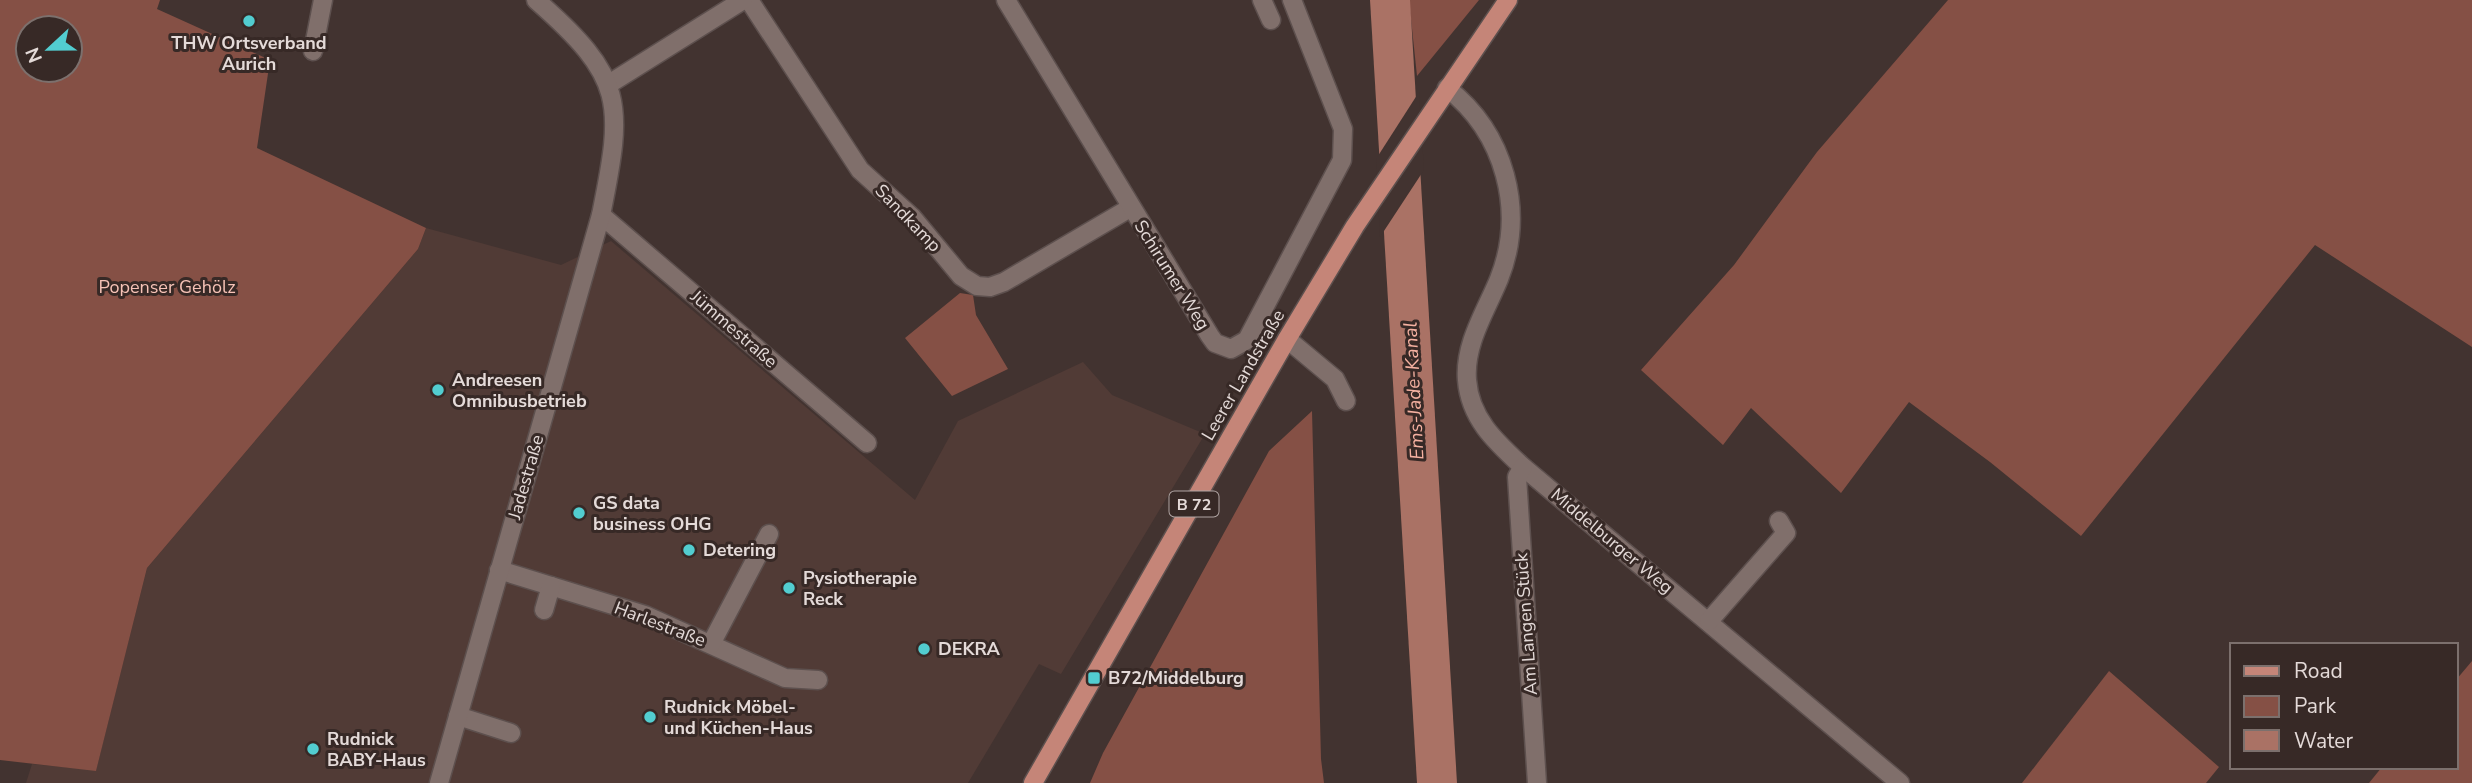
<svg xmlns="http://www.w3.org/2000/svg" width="2472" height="783" font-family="'Nunito Sans',sans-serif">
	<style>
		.built { fill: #513b36 }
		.green { fill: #855045; fill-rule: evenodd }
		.water { fill: #aa7265 }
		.pier { fill: #423330 }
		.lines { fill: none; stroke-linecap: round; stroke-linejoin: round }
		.minor-casing { stroke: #5d504e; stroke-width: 21 }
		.major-casing { stroke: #5d504e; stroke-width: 21 }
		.minor { stroke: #806f6b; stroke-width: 18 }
		.major { stroke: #c58578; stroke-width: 18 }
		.poi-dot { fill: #52cdd0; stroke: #372926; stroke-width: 2.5 }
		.labels { text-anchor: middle; stroke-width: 6; stroke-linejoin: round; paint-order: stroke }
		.shield { fill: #372926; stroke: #b0a5a3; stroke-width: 2 }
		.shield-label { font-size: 16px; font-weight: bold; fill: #e4dad8 }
		.poi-label { font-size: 18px; font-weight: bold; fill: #e4dad8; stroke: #372926; text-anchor: start }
		.street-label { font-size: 18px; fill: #e4dad8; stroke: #372926 }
		.park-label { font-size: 18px; fill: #f7c3b7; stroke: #372926 }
		.water-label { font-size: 19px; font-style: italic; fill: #f5b1a1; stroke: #372926 }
	</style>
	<rect width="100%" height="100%" fill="#423330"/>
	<!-- built -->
	<polygon class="built" points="426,228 561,265 611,241 915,500 958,421 1083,362 1112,395 1205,434 1061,674 1039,664 968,783 26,783 32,764 96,770 147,568 418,249"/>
	<!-- green -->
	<g class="green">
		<path d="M0,0H160L157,9L270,60L257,148L426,228L418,249L147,568L96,771L0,760ZM28,28H70V70H28Z"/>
		<polygon points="1409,0 1479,0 1417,76"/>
		<polygon points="1948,0 2472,0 2472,347 2315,245 2081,536 1990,462 1909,402 1841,493 1751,408 1723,445 1641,370 1734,265 1817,152"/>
		<polygon points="960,293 973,295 976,315 1008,369 952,396 905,338"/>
		<polygon points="1312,411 1321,759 1324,783 1090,783 1103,753 1269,451"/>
		<polygon points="2472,661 2472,783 2369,783 2382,767 2456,767 2456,680"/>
		<polygon points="2109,671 2219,767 2206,783 2022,783"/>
	</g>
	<!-- water -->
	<polygon class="water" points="1370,0 1410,0 1457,783 1417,783"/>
	<!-- pier -->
	<polygon class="pier" points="1419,92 1424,170 1380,237 1376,159"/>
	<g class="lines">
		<!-- minor casing -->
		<g class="minor-casing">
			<g id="minor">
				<polyline points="749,0 860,170 912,217 961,276 977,286 990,287 1004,282 1130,208"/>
				<polyline points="1006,0 1210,336 1215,343 1231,349 1247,340 1342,160 1343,129 1292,0"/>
				<polyline points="1262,0 1271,20"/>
				<polyline points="313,51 323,0"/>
				<polyline points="609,84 743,0"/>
				<path d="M1447,88C1505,133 1526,211 1499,279C1486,311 1464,344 1467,380C1470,419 1496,442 1523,467L1900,783"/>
				<polyline points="601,215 867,443"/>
				<polyline points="1287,339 1335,379 1346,401"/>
				<polyline points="1523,467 1517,477 1537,783"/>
				<polyline points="499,570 645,615 785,678 818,680"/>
				<polyline points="544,610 551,586"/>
				<polyline points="1709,621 1786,533 1779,521"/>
				<polyline points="711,644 769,534"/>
				<polyline points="458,716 511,733"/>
				<path d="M439,783L601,215C624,102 625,78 536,0"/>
			</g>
		</g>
		<!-- major casing -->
		<g class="major-casing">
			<polyline id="major" points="1033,783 1287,339 1355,226 1508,0"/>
		</g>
		<!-- minor -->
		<use href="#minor" class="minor"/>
		<!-- major -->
		<use href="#major" class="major"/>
	</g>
	<!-- markers -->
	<g class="poi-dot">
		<circle cx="249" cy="21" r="7"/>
		<circle cx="438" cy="390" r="7"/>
		<circle cx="579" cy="513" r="7"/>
		<circle cx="689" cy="550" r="7"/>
		<circle cx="789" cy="588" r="7"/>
		<circle cx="924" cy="649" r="7"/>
		<rect x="1087" y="671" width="14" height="14" rx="3.5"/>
		<circle cx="650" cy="717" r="7"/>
		<circle cx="313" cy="749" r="7"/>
	</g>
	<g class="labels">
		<!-- shield labels -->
		<rect class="shield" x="1169.5" y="491.5" width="49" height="25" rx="5"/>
		<g class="shield-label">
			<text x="1194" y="510">B 72</text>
		</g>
		<!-- poi labels -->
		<g class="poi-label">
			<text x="249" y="49" text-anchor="middle">THW Ortsverband<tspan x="249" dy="21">Aurich</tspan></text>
			<text x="452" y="386">Andreesen<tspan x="452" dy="21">Omnibusbetrieb</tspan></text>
			<text x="593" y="509">GS data<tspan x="593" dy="21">business OHG</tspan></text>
			<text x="703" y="556">Detering</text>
			<text x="803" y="584">Pysiotherapie<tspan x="803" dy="21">Reck</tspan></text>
			<text x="938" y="655">DEKRA</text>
			<text x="1108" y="684">B72/Middelburg</text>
			<text x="664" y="713">Rudnick Möbel-<tspan x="664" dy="21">und Küchen-Haus</tspan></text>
			<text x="327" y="745">Rudnick<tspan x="327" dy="21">BABY-Haus</tspan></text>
		</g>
		<!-- street labels -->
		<g class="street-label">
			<text transform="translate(908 218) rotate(46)" y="6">Sandkamp</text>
			<text transform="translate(1172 275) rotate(58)" y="6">Schirumer Weg</text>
			<text transform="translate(734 329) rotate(41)" y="6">Jümmestraße</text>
			<text transform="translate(1243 375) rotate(-60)" y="6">Leerer Landstraße</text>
			<text transform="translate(526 477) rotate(-74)" y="6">Jadestraße</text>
			<text transform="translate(1612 541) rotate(40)" y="6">Middelburger Weg</text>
			<text transform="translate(660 624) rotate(21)" y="6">Harlestraße</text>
			<text transform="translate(1526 624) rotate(-94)" y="6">Am Langen Stück</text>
		</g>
		<!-- park labels -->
		<g class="park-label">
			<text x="167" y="293">Popenser Gehölz</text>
		</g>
		<!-- water labels -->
		<g class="water-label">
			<text transform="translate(1413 391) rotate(-93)" y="7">Ems-Jade-Kanal</text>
		</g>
	</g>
	<!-- legend -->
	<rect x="2230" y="643" width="228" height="126" fill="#372926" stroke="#7c706d" stroke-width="2"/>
	<rect x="2244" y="666" width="35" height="10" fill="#c58578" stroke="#7c706d" stroke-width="2"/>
	<text x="2294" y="678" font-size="21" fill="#e4dad8">Road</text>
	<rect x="2244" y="696" width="35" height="21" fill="#855045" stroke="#7c706d" stroke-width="2"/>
	<text x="2294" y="713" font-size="21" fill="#e4dad8">Park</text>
	<rect x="2244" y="730" width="35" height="21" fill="#aa7265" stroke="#7c706d" stroke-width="2"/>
	<text x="2294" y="748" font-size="21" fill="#e4dad8">Water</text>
	<!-- north arrow -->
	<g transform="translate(49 49) rotate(248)"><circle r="33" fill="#372926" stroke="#7c706d" stroke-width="2"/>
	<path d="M0-5L12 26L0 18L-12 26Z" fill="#52cdd0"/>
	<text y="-10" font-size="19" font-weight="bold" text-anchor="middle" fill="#e4dad8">N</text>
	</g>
</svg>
